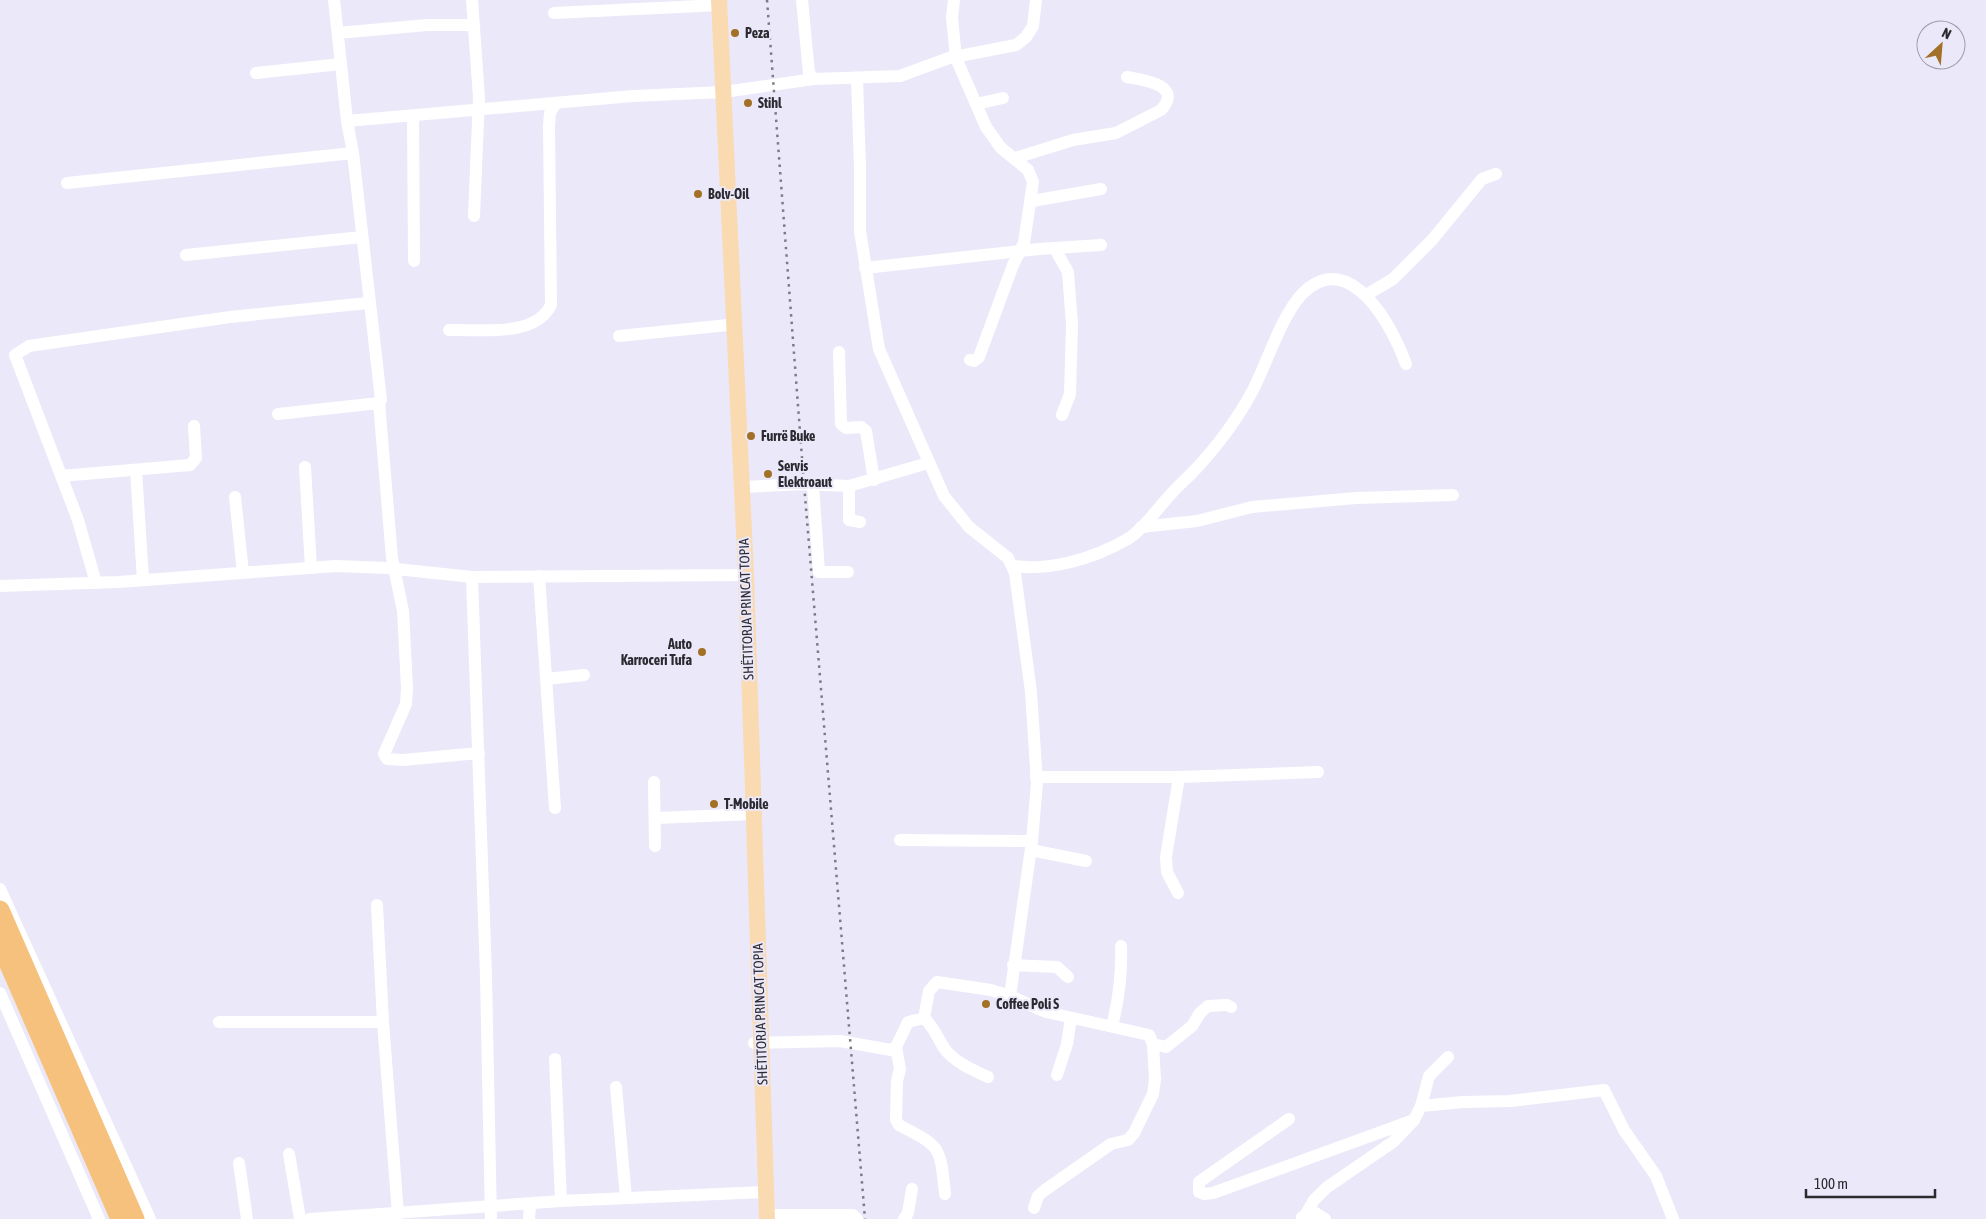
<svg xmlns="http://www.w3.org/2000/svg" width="1986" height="1219" font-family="'Asap Condensed',sans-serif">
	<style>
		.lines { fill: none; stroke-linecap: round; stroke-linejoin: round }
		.minor { stroke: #fff; stroke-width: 12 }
		.major { stroke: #fadab0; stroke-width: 16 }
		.highway { stroke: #f6c17c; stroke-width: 19 }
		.rail { stroke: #7c7a85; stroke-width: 2.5; stroke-dasharray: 2.5 5; stroke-linecap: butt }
		.poi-dot { fill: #a27026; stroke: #ebe8f9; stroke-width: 2 }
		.labels { text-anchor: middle; stroke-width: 4; stroke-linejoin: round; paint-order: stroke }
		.poi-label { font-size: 14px; font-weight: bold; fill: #2b2a30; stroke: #ebe8f9; text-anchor: start }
		.street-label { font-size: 14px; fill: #2b2a30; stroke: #ebe8f9 }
	</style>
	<rect width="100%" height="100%" fill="#ebe8f9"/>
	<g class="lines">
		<!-- minor -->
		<g class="minor">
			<polyline points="334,0 341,64"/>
			<polyline points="472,0 479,97 474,216"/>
			<polyline points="802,0 809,73 814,79"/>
			<polyline points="954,0 952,18 956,58 986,127 1001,148 1028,170 1033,182 1024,243 1013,265 979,357 974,361 970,360"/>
			<polyline points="554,13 720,5"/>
			<polyline points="338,33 427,25 473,25"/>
			<polyline points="256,73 341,64 347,121"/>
			<polyline points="857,79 860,168 860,231 879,349 944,496 969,527 1008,558 1015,573 1031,692 1037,783 1032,841 1010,996"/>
			<polyline points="976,104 1003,98"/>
			<polyline points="413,116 414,261"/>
			<path d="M1015,158L1073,140L1116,133L1161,110C1184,85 1143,80 1127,77"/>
			<polyline points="67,183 353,153"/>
			<polyline points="1032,201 1101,189"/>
			<polyline points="1055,249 1068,272 1072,325 1070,394 1062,415"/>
			<polyline points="186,255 362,237"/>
			<polyline points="865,268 1039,249 1101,245"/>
			<polyline points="1366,295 1393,279 1432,240 1482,179 1496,174"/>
			<path d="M449,330C480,329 535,338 551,305L549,126L550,113L555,104"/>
			<polyline points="619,336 728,325"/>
			<polyline points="839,352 841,424 846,428 861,427 866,431 874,480"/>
			<polyline points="379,403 392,558 403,611 407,688 406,704 384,754 387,759 403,760 479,753"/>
			<polyline points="278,414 379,403 381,400 353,153 347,121 633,96 724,92 814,79 900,76 949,58 1016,45 1026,37 1033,26 1036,0"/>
			<polyline points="305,467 311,568"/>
			<polyline points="136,470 143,580"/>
			<polyline points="61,476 190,465 196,458 194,426"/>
			<polyline points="813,484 819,572 848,572"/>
			<polyline points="849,486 849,520 860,522"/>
			<polyline points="742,487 804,484 849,486 928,463"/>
			<polyline points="235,497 243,573"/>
			<polyline points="1141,527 1197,521 1252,507 1356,498 1453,495"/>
			<path d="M1013,566C1051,571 1092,559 1126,540C1143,530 1157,509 1171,494C1177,487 1185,480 1192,473C1215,449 1237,420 1253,390C1267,363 1282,314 1303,293C1350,247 1393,327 1406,364"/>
			<polyline points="539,576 555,808"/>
			<polyline points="472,577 486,976 491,1219"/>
			<polyline points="96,583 78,520 15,355 29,346 230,317 368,303"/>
			<polyline points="0,586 118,582 336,566 387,568 472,577 746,575"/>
			<polyline points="546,679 584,675"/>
			<polyline points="1036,777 1179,777 1318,772"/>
			<polyline points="654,782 655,846"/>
			<polyline points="656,818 754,814"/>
			<polyline points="900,840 1032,841"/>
			<polyline points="1031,850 1086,861"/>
			<polyline points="0,889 150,1219"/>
			<polyline points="1178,893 1167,872 1166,857 1179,777"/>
			<polyline points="377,905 383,1022 398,1214"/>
			<polyline points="1013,965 1057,967 1068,977"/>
			<polyline points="0,993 99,1219"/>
			<path d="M924,1018C934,1027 937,1037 944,1048C954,1062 973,1070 988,1077"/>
			<polyline points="219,1022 383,1022"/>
			<path d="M1112,1026C1119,999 1122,974 1121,946"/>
			<polyline points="754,1043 840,1041 891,1050 896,1047 908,1022 924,1018 929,991 937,982 991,990 1010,996 1046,1012 1149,1035 1153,1044 1155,1079 1153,1094 1134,1133 1128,1140 1111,1144 1045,1190 1038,1196 1034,1208"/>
			<polyline points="1153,1044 1166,1047 1192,1026 1200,1013 1208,1006 1227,1005 1231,1007"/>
			<path d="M896,1047L900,1069L897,1081L896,1120L899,1125C941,1147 940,1145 945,1194"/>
			<polyline points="555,1059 561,1201"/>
			<polyline points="1057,1075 1067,1044 1071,1018"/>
			<polyline points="616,1087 626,1198"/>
			<polyline points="1421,1106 1463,1102 1510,1101 1604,1090 1624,1130 1656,1176 1673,1219"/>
			<polyline points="1289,1119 1199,1182 1199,1192 1204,1194 1213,1193 1414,1120"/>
			<polyline points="289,1154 300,1219"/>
			<polyline points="239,1163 247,1219"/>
			<polyline points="1306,1214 1314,1200 1326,1188 1393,1142 1414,1120 1421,1106 1429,1076 1448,1057"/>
			<polyline points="767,1215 853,1215 857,1219"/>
			<polyline points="1302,1217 1314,1212 1325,1219"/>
			<polyline points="310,1219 561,1201 766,1192"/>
			<polyline points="529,1219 530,1204"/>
			<polyline points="904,1219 908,1213 912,1189"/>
		</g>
		<!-- major -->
		<polyline class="major" points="719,0 746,575 767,1219"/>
		<!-- highway -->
		<g class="highway">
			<polyline points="0,910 135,1219"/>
			<polyline points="0,944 120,1219"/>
		</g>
		<!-- rail -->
		<polyline class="rail" points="767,0 804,484 865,1219"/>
	</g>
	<!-- markers -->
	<g class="poi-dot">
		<circle cx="735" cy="33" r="5"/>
		<circle cx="748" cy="103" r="5"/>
		<circle cx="698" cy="194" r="5"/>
		<circle cx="751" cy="436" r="5"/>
		<circle cx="768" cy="474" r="5"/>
		<circle cx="702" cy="652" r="5"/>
		<circle cx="714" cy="804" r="5"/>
		<circle cx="986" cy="1004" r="5"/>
	</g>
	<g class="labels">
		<!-- poi labels -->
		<g class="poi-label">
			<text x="745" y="38">Peza</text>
			<text x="758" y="108">Stihl</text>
			<text x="708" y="199">Bolv-Oil</text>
			<text x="761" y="441">Furrë Buke</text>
			<text x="778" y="471">Servis<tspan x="778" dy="16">Elektroaut</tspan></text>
			<text x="692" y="649" text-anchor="end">Auto<tspan x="692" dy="16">Karroceri Tufa</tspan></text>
			<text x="724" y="809">T-Mobile</text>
			<text x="996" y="1009">Coffee Poli S</text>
		</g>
		<!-- street labels -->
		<g class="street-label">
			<text transform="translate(746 609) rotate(-92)" y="5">SHËTITORJA PRINCAT TOPIA</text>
			<text transform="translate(760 1014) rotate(-92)" y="5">SHËTITORJA PRINCAT TOPIA</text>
		</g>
	</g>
	<!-- north arrow -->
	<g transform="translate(1941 45) rotate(26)"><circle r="24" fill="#ebe8f9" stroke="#9e9ca9"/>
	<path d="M0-4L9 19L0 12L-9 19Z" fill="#a27026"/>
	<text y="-8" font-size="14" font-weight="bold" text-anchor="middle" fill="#2b2a30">N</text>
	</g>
	<!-- scale -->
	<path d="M1806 1189v8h129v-8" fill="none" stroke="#2b2a30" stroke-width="2.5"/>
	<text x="1814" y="1189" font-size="15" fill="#2b2a30" stroke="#ebe8f9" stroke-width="4" paint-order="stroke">100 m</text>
</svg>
